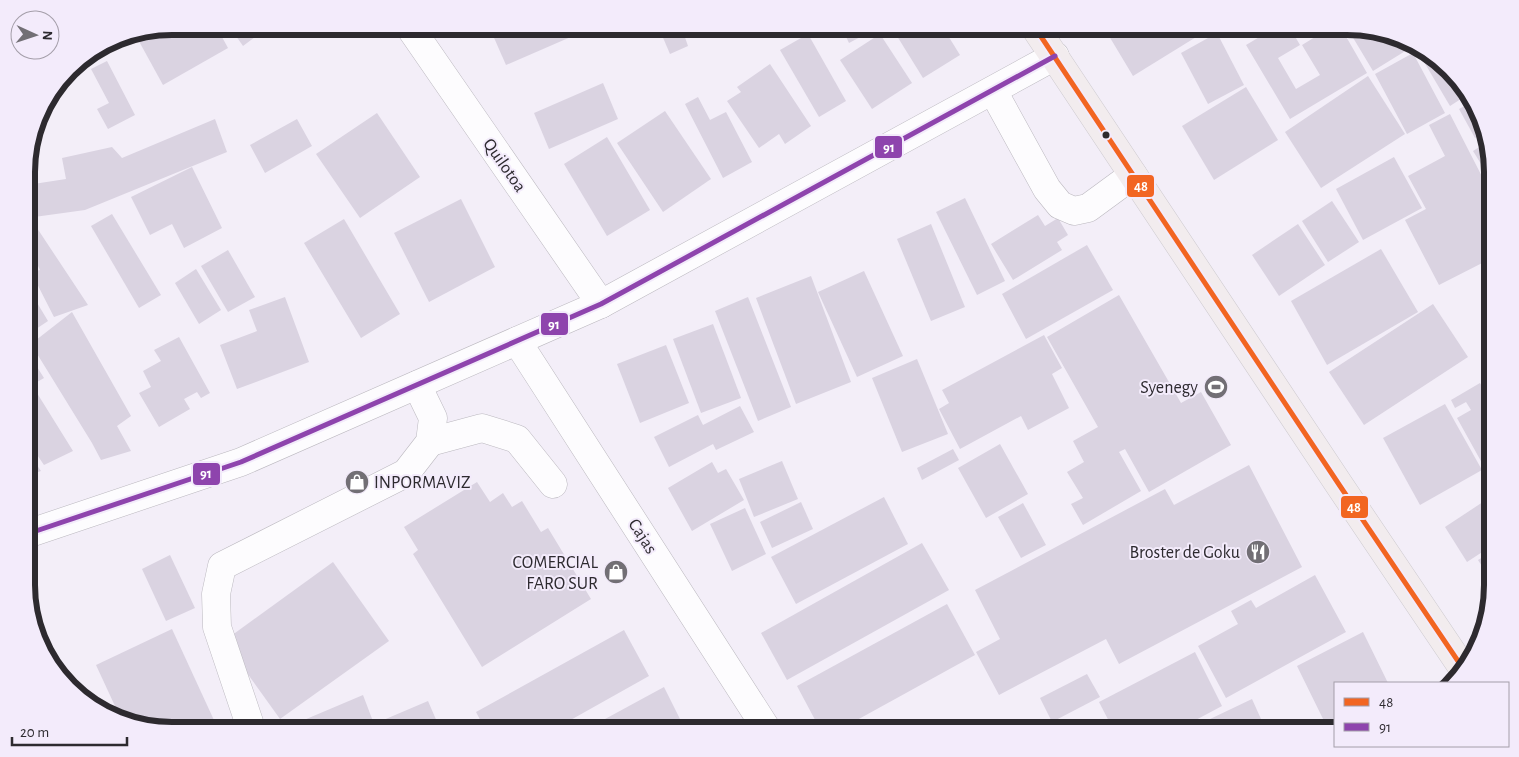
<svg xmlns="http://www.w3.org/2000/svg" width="1519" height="757" font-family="'Alegreya Sans',sans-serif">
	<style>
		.building { fill: #dad3e1 }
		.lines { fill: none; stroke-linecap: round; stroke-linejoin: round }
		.minor-casing { stroke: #bbb8bf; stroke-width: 29 }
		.major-casing { stroke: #cdcacf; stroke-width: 29 }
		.minor { stroke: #fdfcfe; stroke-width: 28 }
		.major { stroke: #f2ecee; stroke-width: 28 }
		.bus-1-casing { stroke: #f3ebfb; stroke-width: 9 }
		.bus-2-casing { stroke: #f3ebfb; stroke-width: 9 }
		.bus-1 { stroke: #f26522; stroke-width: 5 }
		.bus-2 { stroke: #8e44ad; stroke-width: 5 }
		.bus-dot { fill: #2d2a2f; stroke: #f3ebfb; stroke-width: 2 }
		.labels { text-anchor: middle; stroke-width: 4; stroke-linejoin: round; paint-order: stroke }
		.street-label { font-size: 18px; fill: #2d2a2f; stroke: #f3ebfb }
		.poi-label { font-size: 18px; fill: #2d2a2f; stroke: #f3ebfb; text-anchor: end }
		.rim { fill: none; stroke: #2d2a2f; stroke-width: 6 }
		.line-badge { stroke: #f3ebfb; stroke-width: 2 }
		.badge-label { font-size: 14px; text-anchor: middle; font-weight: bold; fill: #fff }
	</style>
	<rect width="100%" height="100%" fill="#f3eef8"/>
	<!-- building -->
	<g class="building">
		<polygon points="172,26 216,26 228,48 163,85 135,34"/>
		<polygon points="229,26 270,26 243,46"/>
		<polygon points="503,26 596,26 506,65 491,31"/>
		<polygon points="658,26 681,26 688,46 670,54"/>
		<polygon points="740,26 761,26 743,33"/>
		<polygon points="841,26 881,26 849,43"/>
		<polygon points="896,26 942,26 960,55 923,78 892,28"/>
		<polygon points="1114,26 1214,26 1133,76 1106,31"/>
		<polygon points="1278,26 1289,26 1300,45 1278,58 1296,89 1320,75 1302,45 1333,26 1340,26 1367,73 1290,119 1246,45"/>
		<polygon points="1346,26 1411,41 1415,45 1373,71"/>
		<polygon points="1217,33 1244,85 1208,104 1181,53"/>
		<polygon points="808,34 846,101 819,117 780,50"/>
		<polygon points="880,34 912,83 872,109 840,60"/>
		<polygon points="1420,48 1463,84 1467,95 1450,106 1417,50"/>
		<polygon points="1413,53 1445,113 1407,134 1375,74"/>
		<polygon points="107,61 135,115 108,129 97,109 109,103 91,69"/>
		<polygon points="770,64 811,126 785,144 779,134 759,148 727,101 741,92 737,87"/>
		<polygon points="1368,76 1405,134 1321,188 1285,132"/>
		<polygon points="603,83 618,119 549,149 534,113"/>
		<polygon points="1246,87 1278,140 1214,180 1182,126"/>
		<polygon points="698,97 710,120 726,112 752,162 723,178 685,104"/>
		<polygon points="1470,103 1483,133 1475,138 1459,109"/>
		<polygon points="665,111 711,179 663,212 617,143"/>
		<polygon points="377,113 420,177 360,218 316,154"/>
		<polygon points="1450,114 1492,196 1492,258 1439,285 1405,220 1426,209 1408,176 1445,156 1429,125"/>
		<polygon points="215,119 227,152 85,210 27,218 27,185 66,179 62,158 112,147 122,158"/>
		<polygon points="297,119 312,146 265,173 250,145"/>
		<polygon points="607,137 650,210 607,236 564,164"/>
		<polygon points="1487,142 1492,154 1492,168 1486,172 1473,151"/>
		<polygon points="1394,157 1422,208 1363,240 1336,189"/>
		<polygon points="192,167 222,228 184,248 172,224 150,235 131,197"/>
		<polygon points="965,198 1005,281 977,295 936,212"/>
		<polygon points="461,199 495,267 429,302 394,233"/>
		<polygon points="1332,201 1359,242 1328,262 1302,221"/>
		<polygon points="112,214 161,295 139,308 91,226"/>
		<polygon points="1038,215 1045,226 1058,218 1068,235 1057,242 1062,250 1013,280 991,244"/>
		<polygon points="344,219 400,314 361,338 304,243"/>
		<polygon points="33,222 88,305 54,317 31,272 40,270 27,244 27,223"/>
		<polygon points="931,224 965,307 931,321 897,239"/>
		<polygon points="1298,224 1325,265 1279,296 1252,255"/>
		<polygon points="1087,245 1113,290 1026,339 1002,294"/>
		<polygon points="1381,249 1418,312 1327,365 1291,301"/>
		<polygon points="228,250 255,297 228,312 201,266"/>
		<polygon points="196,269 221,310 199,324 175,283"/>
		<polygon points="864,271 903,356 857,377 818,292"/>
		<polygon points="811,276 851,382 796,404 756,298"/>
		<polygon points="27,286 48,321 27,335"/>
		<polygon points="1119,295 1181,403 1201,392 1231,445 1149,492 1125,449 1119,452 1141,491 1083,525 1071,504 1083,498 1067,472 1084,462 1073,441 1098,427 1047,337"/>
		<polygon points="285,297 309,362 237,389 220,345 257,331 249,310"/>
		<polygon points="748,297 791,407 758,421 715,311"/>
		<polygon points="1433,304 1468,357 1364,425 1329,372"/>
		<polygon points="72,312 131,416 117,426 131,451 101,460 92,443 31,344"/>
		<polygon points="713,324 741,398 701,413 673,339"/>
		<polygon points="1044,335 1062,368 1052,374 1069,408 1028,430 1021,416 960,449 939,409 949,403 942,390"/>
		<polygon points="179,337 210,393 201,398 197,392 184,399 190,409 159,427 139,393 151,387 143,371 161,361 154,350"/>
		<polygon points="666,345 689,403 640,423 617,364"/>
		<polygon points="27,351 44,378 32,385 73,451 44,465 27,440"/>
		<polygon points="917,359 948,434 902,452 872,378"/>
		<polygon points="1480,383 1492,404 1492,481 1457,418 1471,410 1466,402 1455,408 1451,400"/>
		<polygon points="1445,404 1482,470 1420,505 1383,438"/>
		<polygon points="740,406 754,432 716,450 713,444 669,467 654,437 698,415 703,425"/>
		<polygon points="1000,444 1028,494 986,518 958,468"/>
		<polygon points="953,449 959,460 922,480 917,468"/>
		<polygon points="27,451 41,471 27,476"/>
		<polygon points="782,461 798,499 754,517 739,479"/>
		<polygon points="712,462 718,473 726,469 744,500 692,531 668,488"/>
		<polygon points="1249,465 1302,567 1119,664 1106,639 999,695 976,652 1000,639 975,590 1165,489 1174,505"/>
		<polygon points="477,482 490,502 503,493 512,507 522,501 541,532 548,528 591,599 482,667 413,554 418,550 404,527"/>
		<polygon points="1492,496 1493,545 1467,562 1445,527"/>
		<polygon points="884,497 908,544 796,604 771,557"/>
		<polygon points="801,502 813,529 772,548 760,522"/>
		<polygon points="1023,503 1046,545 1021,558 998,517"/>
		<polygon points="745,508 766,554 732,571 710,524"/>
		<polygon points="922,543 949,590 787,680 761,633"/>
		<polygon points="1493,551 1493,583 1478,560"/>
		<polygon points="170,555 195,608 166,621 142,569"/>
		<polygon points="333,562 389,641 280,719 224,641"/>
		<polygon points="1315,575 1346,632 1226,698 1198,646 1238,624 1231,611 1251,600 1256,608"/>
		<polygon points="947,604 975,655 837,731 821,731 797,686"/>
		<polygon points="172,629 219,731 172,731 121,719 96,665"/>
		<polygon points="624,630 649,676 551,731 486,731 476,712"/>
		<polygon points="1363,632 1388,683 1335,683 1335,723 1327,727 1297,666"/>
		<polygon points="1195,652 1222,706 1177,730 1114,731 1099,702"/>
		<polygon points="1087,674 1100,697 1052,722 1040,698"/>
		<polygon points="664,687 686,731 583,731"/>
		<polygon points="363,695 374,724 428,701 441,731 278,731"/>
		<polygon points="1252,699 1261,719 1247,726 1249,730 1187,730"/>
	</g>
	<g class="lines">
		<!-- minor casing -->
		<g class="minor-casing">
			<g id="minor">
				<polyline points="409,26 601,304"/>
				<polyline points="993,91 1047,189 1060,205 1074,211 1088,208 1133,175"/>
				<polyline points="517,341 768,731"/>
				<polyline points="430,442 482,428 517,439 553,484"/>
				<polyline points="27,534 241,462 601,304 1055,56"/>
				<polyline points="252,731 217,627 216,594 222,566 406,473 430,442 433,418 417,385"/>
			</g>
		</g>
		<!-- major casing -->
		<g class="major-casing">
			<polyline id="major" points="1034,26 1340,486 1462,667"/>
		</g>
		<!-- minor -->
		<use href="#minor" class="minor"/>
		<!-- major -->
		<use href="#major" class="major"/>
		<!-- bus-1 casing -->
		<g class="bus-1-casing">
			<polyline id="bus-1" points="1034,26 1340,486 1462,667"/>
		</g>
		<!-- bus-2 casing -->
		<g class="bus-2-casing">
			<polyline id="bus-2" points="27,534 241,462 601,304 1055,56"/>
		</g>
		<!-- bus-1 -->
		<use href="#bus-1" class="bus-1"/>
		<!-- bus-2 -->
		<use href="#bus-2" class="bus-2"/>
	</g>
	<!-- icons -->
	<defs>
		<g id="stadium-disc" transform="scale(1.25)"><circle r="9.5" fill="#726f75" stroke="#f3ebfb"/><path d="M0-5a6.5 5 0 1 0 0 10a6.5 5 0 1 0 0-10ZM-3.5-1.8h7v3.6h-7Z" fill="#fff"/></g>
		<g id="shop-disc" transform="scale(1.25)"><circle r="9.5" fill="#726f75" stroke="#f3ebfb"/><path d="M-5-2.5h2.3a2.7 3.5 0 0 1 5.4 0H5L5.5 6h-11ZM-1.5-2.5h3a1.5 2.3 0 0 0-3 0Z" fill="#fff"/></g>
		<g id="restaurant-disc" transform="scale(1.25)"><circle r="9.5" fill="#726f75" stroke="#f3ebfb"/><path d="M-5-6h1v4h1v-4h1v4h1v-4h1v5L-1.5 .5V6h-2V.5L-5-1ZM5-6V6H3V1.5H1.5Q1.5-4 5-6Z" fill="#fff"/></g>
	</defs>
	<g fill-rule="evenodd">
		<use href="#stadium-disc" x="1216" y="387"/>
		<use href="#shop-disc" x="357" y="482"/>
		<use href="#restaurant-disc" x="1258" y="552"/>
		<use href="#shop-disc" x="616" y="572"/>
	</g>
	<!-- markers -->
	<circle class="bus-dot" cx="1106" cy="135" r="4.5"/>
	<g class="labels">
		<!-- street labels -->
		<g class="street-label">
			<text transform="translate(505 165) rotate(55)" y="6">Quilotoa</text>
			<text transform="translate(643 536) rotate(57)" y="6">Cajas</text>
		</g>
		<!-- poi labels -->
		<g class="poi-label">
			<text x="1198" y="393">Syenegy</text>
			<text x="374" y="488" text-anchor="start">INPORMAVIZ</text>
			<text x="1240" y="558">Broster de Goku</text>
			<text x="598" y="568">COMERCIAL<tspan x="598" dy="21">FARO SUR</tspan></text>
		</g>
	</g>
	<!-- crop -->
	<path d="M0 0H1519V757H0ZM172 35H1347A137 137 0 0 1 1484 172V585A137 137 0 0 1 1347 722H172A137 137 0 0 1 35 585V172A137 137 0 0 1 172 35Z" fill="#f3ebfb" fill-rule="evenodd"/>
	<path class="rim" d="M172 35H1347A137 137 0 0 1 1484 172V585A137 137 0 0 1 1347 722H172A137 137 0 0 1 35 585V172A137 137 0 0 1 172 35Z"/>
	<g class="line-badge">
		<rect x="874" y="135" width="29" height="24" rx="5" fill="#8e44ad"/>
		<rect x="1126" y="174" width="29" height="24" rx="5" fill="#f26522"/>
		<rect x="540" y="312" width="29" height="24" rx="5" fill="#8e44ad"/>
		<rect x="192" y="462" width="29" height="24" rx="5" fill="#8e44ad"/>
		<rect x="1340" y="495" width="29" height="24" rx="5" fill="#f26522"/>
	</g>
	<g class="badge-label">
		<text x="889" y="152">91</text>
		<text x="1141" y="191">48</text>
		<text x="554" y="329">91</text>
		<text x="206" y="478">91</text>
		<text x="1354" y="512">48</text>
	</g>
	<!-- legend -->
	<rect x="1334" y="682" width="175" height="65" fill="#f3ebfb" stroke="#a49ea9"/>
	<rect x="1344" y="698" width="25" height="8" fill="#f26522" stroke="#a49ea9"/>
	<text x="1379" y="707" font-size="15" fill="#2d2a2f">48</text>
	<rect x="1344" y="723" width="25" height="8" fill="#8e44ad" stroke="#a49ea9"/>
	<text x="1379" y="732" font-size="15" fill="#2d2a2f">91</text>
	<!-- north arrow -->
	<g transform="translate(35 35) rotate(93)"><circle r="24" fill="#f3ebfb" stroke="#a49ea9"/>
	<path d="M0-4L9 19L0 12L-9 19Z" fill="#726f75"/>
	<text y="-8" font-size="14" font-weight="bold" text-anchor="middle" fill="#2d2a2f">N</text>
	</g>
	<!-- scale -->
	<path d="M12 737v8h115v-8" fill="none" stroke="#2d2a2f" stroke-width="2.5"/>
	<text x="20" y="737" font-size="15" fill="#2d2a2f" stroke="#f3ebfb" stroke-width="4" paint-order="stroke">20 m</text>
</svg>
